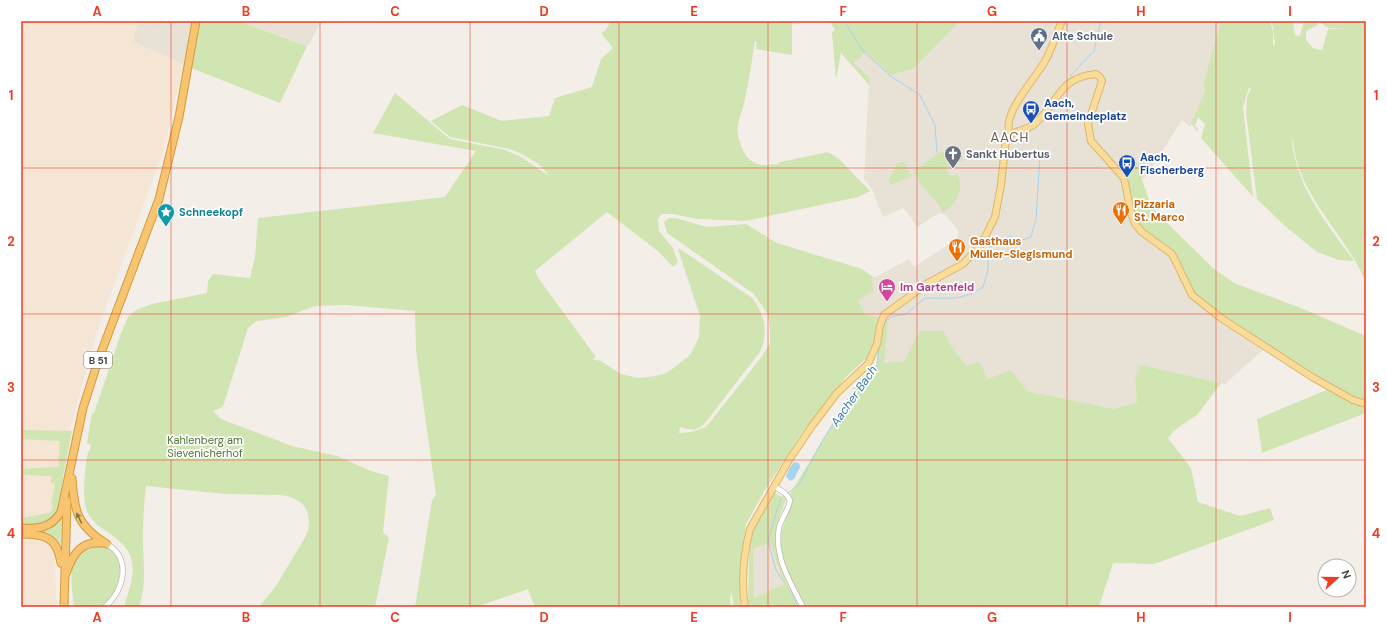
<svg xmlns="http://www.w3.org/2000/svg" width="1387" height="628" font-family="'DM Sans',sans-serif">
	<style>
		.residential { fill: #e7e1d6 }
		.commercial { fill: #f4e5d4 }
		.green { fill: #d0e5b2; fill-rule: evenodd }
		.water { fill: #a7d3ed }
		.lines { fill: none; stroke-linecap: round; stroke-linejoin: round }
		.stream { stroke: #a7d3ed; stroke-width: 1 }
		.minor-casing { stroke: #beb7ab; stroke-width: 6 }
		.major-casing { stroke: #deb76b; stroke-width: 8 }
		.highway-casing { stroke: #d6993f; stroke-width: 9 }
		.minor { stroke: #fff; stroke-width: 4.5 }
		.major { stroke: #f9db9a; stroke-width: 6 }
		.highway { stroke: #f7c56f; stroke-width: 7 }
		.oneway { fill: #8d754d }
		.grid { fill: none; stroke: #f03a22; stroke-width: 1; stroke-opacity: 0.55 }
		.labels { text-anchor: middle; stroke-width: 3.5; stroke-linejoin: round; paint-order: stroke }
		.shield { fill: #fff; stroke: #7e7973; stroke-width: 1 }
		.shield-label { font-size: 10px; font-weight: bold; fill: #464037 }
		.service-label { font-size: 11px; font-weight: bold; fill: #4e5e75; stroke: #fff; text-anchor: start }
		.transit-label { font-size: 11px; font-weight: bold; fill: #164399; stroke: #fff; text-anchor: start }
		.worship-label { font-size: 11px; font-weight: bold; fill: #5b616d; stroke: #fff; text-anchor: start }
		.food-label { font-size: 11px; font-weight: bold; fill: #c56008; stroke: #fff; text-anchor: start }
		.culture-label { font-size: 11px; font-weight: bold; fill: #0d838f; stroke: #fff; text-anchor: start }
		.hotel-label { font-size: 11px; font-weight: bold; fill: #b23c85; stroke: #fff; text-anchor: start }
		.park-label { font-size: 11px; fill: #4b752d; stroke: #fff }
		.water-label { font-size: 12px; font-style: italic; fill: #337aa5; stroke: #fff }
		.quarter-label { font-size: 13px; letter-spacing: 1px; fill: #685d4f; stroke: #fff }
		.neatline { fill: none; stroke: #f03a22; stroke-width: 1.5 }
		.grid-label { font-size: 13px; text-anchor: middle; font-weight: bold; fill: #f03a22 }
	</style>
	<rect width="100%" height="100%" fill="#f3efe8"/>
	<!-- residential -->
	<g class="residential">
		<polygon points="138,21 191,21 184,65 171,58 133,42"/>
		<polygon points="238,21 326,21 320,24 308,46"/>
		<polygon points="960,21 1221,21 1203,85 1205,91 1190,127 1182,120 1145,178 1141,179 1135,158 1128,178 1129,188 1124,188 1130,219 1148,241 1170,256 1187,293 1216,318 1264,349 1225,384 1141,365 1135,376 1137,402 1114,409 1027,391 1011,370 988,380 967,366 951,346 944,331 913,348 904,361 883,364 888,321 865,314 858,300 870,280 909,259 914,267 957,239 958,233 956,227 945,215 939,213 917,227 904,208 883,217 872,189 864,179 869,77 854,63 866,52 891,75 913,69"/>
		<polygon points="770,543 784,584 754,598 753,549"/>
	</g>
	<!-- commercial -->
	<polygon class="commercial" points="21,21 138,21 133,42 171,58 184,65 163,152 98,328 59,470 55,574 57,607 21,607"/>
	<!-- green -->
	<g class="green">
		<polygon points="200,21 238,21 307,46 280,103 191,68"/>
		<path d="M611,21H792V55L756,49L757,42L755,41C752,60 749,80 745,99C743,110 736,125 738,134C742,156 752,169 775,164L776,165L780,162L828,152L838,158L870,191L858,197L745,221L697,219L673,214H662L658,219L659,231L673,248L678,262L673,267L659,252L607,212L535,271L539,279L596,357L592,359L601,361L621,374L638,378L649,377L664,374L671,370L690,355L699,337L700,316L678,249H680L752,298C765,315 769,332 760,352L705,423C697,432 689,430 680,427L679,433L691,432L706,427L760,359L770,344V329L768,315L754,294L667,233L664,222L669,218H676L707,227L746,224L777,243L862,269L874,278L871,280L874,291L858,300L865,314L879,318L873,347L868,357L846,377L803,431L765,490L746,524L740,573V607H734L731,591L730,601L731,607H535L528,589L476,607H415L432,500L436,495L416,351L415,311L346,305L315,306L286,317L257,321L248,328L223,407L213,411L221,419L292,446L337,456L371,471L389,476L383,532L389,538L375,607H259L276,586L307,534C314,510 302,497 279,495L225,494L146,486C144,503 143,522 143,539C143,562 147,585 139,607H124C136,568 141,553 103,529C95,524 87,515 85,505C83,496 85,462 88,453C89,450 91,449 91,445L87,443L92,413H94L120,336L128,317L136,310L152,304L207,293L208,281L213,274L250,278L255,257L258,218L445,197L476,151L373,133L395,93L450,139L505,150L521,157L549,176L540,165L520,153L509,149L450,137L431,121L462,105L502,121L549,116L555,98L592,87L601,59L613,48L601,33L605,31Z"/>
		<polygon points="830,21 960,21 913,69 891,75 866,52 854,63 869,77 869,85 841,53 836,80 832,32 835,30"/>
		<path d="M1221,21H1270L1273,32V46L1275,44L1272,21H1293L1295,35L1300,36L1304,21H1315L1318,25L1306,31V40L1313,48L1322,50L1328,29H1347L1328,28L1318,21H1366V283C1346,232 1296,196 1293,138C1291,146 1294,154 1296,162C1306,200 1332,230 1354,261L1339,260L1317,252L1285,226L1257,199L1246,113L1247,97L1251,89L1249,88L1243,107L1253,197L1201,138L1205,124L1198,117L1195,126L1199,130L1197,131L1191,124L1205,91L1203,85Z"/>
		<path d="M958,147L963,160L953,166L946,167L949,175H958C959,179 960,183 960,187C960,196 950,211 942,212L939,205L920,183L914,171L939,153Z"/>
		<path d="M1135,158L1149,200L1156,212L1213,268L1234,283L1301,308L1366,336V402C1341,395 1317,376 1294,362C1264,343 1220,321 1196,296C1184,283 1184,264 1172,251C1161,239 1143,233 1135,219C1131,211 1131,199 1129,189C1128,177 1128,168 1135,158Z"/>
		<polygon points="903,161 912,176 891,185 888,181 897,164"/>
		<path d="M883,320L888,321L884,363L904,361L920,331H944L951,346L967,366L979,361L988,379L1011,370L1027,391L1114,409L1137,402L1135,376L1141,365L1221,383L1198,414L1175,430L1168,438L1191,468L1198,502L1240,516L1270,508L1274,520L1154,564L1113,563L1099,607H805C795,587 780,563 781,541C781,527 789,512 793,499L790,494L859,380L877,365L880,335Z"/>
		<polygon points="1329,389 1366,406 1366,413 1262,453 1257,419"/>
		<polygon points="21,430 72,431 63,477 60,511 47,524 21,526 21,518 50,513 53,506 51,504 55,484 51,482 51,476 21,475 21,469 58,467 60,441 21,439"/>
		<path d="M773,492L786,499C783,509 778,519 776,529C772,556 787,583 798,607H748L749,559L752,530ZM770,543L784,584L754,598L753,549Z"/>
		<polygon points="62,515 60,550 55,542 21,530 37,530"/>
		<path d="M95,545C98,546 102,546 105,546C131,554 118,595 103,607H74C72,581 64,555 95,545Z"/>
	</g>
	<!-- water -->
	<polygon class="water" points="794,462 799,463 800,467 794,479 790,481 786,477 789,469"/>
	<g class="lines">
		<!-- stream -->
		<g class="stream">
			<polyline points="844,21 863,51 892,77 920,95 935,125 937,152"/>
			<polyline points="1070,76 1094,51 1101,21"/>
			<path d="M885,321L894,316L906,314L925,298C949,298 962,301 983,287C985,281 987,274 988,268C988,242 988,246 1011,236L1019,241L1031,237L1036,219L1040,155"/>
			<polyline points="787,494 800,483 821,443 849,398 877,365 879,347"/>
			<polyline points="784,582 776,570 768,541 780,500 784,496"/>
			<polyline points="790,589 798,607"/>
		</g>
		<!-- minor casing -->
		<g class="minor-casing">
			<g id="minor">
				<path d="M774,486L785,493L790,500C789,510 781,518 779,528C774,557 790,582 803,607"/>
				<path d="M105,607C124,590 132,559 107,544"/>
			</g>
		</g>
		<!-- major casing -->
		<g class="major-casing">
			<g id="major">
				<path d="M1010,135C1001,113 1035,80 1045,61C1052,49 1056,34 1062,21"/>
				<path d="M745,607C741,582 744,553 750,529L789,460L812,426L837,393L868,364L877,344L880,326L884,315L928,283L963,264L981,245L995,217L1001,185L1006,138C1013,131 1025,131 1033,125C1057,107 1057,77 1096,74L1100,77L1102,81L1088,124L1091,141L1124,178L1131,212L1135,224L1142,232L1172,254L1192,295L1221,318L1312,377L1353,400L1366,404"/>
			</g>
		</g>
		<!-- highway casing -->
		<g class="highway-casing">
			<g id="highway">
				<path d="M72,478C74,511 77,526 107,544"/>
				<path d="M21,528C39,529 51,528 61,512L83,408L98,361L159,199L179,117L196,21"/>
				<path d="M21,534C45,534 57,537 61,563"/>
				<path d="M66,574C72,555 81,540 103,543"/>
				<polyline points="64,607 67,501"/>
			</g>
		</g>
		<!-- minor -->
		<use href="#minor" class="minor"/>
		<!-- major -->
		<use href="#major" class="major"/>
		<!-- highway -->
		<use href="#highway" class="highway"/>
	</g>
	<!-- one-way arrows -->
	<defs><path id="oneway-solid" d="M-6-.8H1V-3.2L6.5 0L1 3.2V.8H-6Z"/></defs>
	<use class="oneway" href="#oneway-solid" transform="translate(79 518) rotate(-117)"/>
	<!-- grid -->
	<path class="grid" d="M171,21V607M320,21V607M470,21V607M619,21V607M768,21V607M917,21V607M1067,21V607M1216,21V607M21,168H1366M21,314H1366M21,460H1366"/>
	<!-- icons -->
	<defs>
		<g id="civic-pin" transform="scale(0.9)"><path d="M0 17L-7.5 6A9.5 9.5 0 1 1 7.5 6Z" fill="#5c6f8a" stroke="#fff"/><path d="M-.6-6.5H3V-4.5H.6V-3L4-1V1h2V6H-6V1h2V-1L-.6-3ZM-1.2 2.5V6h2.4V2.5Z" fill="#fff"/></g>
		<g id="bus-pin" transform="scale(0.9)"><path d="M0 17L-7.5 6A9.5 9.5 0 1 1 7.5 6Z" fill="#1a4fb4" stroke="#fff"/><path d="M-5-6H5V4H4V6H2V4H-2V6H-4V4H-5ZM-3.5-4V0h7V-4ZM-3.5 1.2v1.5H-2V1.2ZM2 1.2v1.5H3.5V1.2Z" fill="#fff"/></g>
		<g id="church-pin" transform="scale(0.9)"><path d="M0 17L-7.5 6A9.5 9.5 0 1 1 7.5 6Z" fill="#6b7280" stroke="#fff"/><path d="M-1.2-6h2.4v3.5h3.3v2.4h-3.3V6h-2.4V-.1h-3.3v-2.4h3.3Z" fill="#fff"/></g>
		<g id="restaurant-pin" transform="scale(0.9)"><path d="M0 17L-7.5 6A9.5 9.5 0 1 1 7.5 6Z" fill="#e8710a" stroke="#fff"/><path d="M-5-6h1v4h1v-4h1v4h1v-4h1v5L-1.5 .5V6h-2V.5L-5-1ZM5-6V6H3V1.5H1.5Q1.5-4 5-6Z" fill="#fff"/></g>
		<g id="sight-pin" transform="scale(0.9)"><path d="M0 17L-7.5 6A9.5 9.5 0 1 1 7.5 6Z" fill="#0f9aa8" stroke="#fff"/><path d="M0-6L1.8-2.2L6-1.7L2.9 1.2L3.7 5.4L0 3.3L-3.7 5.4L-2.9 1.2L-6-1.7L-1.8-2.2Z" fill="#fff"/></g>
		<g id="hotel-pin" transform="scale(0.9)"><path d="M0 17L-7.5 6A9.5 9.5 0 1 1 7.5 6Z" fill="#d1479c" stroke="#fff"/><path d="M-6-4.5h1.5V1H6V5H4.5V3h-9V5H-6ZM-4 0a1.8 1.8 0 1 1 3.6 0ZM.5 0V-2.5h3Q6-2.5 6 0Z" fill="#fff"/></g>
	</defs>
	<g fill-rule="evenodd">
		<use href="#civic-pin" x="1039" y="36"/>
		<use href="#bus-pin" x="1031" y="109"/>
		<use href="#church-pin" x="953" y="154"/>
		<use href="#bus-pin" x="1127" y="163"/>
		<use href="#restaurant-pin" x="1121" y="210"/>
		<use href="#sight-pin" x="166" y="212"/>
		<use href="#restaurant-pin" x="957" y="247"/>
		<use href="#hotel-pin" x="887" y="287"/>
	</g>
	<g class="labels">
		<!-- shield labels -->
		<rect class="shield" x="84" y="352" width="28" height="16" rx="3"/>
		<g class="shield-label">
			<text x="98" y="364">B 51</text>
		</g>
		<!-- service labels -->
		<g class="service-label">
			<text x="1052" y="40">Alte Schule</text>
		</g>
		<!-- transit labels -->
		<g class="transit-label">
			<text x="1044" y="107">Aach,<tspan x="1044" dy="13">Gemeindeplatz</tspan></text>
			<text x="1140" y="161">Aach,<tspan x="1140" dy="13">Fischerberg</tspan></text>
		</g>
		<!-- worship labels -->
		<g class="worship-label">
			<text x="966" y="158">Sankt Hubertus</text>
		</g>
		<!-- food labels -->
		<g class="food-label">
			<text x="1134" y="208">Pizzaria<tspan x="1134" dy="13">St. Marco</tspan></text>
			<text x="970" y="245">Gasthaus<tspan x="970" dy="13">Müller-Siegismund</tspan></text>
		</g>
		<!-- culture labels -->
		<g class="culture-label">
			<text x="179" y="216">Schneekopf</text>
		</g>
		<!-- hotel labels -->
		<g class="hotel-label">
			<text x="900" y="291">Im Gartenfeld</text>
		</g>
		<!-- park labels -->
		<g class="park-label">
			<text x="205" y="444">Kahlenberg am<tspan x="205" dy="13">Sievenicherhof</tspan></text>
		</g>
		<!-- water labels -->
		<g class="water-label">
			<text transform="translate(854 396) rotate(-55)" y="4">Aacher Bach</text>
		</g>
		<!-- quarter labels -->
		<g class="quarter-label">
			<text x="1010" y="142">AACH</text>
		</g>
	</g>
	<!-- border -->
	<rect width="1387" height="628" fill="none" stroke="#ffffff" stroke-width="44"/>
	<!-- north arrow -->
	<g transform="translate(1337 578) rotate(69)"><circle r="19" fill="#ffffff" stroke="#b5b3af"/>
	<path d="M0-3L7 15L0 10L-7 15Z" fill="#f03a22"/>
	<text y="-6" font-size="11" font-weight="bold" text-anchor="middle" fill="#464037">N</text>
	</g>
	<rect x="22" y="22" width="1343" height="584" class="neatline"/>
	<g class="grid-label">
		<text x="97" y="16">A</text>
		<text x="246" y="16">B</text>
		<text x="395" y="16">C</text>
		<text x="544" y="16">D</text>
		<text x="694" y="16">E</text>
		<text x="843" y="16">F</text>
		<text x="992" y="16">G</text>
		<text x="1141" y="16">H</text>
		<text x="1290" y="16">I</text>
		<text x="11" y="100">1</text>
		<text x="1376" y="100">1</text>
		<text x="11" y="246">2</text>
		<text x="1376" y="246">2</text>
		<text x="11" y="392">3</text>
		<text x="1376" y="392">3</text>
		<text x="11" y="538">4</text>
		<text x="1376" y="538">4</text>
		<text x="97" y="622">A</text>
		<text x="246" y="622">B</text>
		<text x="395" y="622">C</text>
		<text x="544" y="622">D</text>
		<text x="694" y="622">E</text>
		<text x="843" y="622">F</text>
		<text x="992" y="622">G</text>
		<text x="1141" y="622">H</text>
		<text x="1290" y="622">I</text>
	</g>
</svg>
